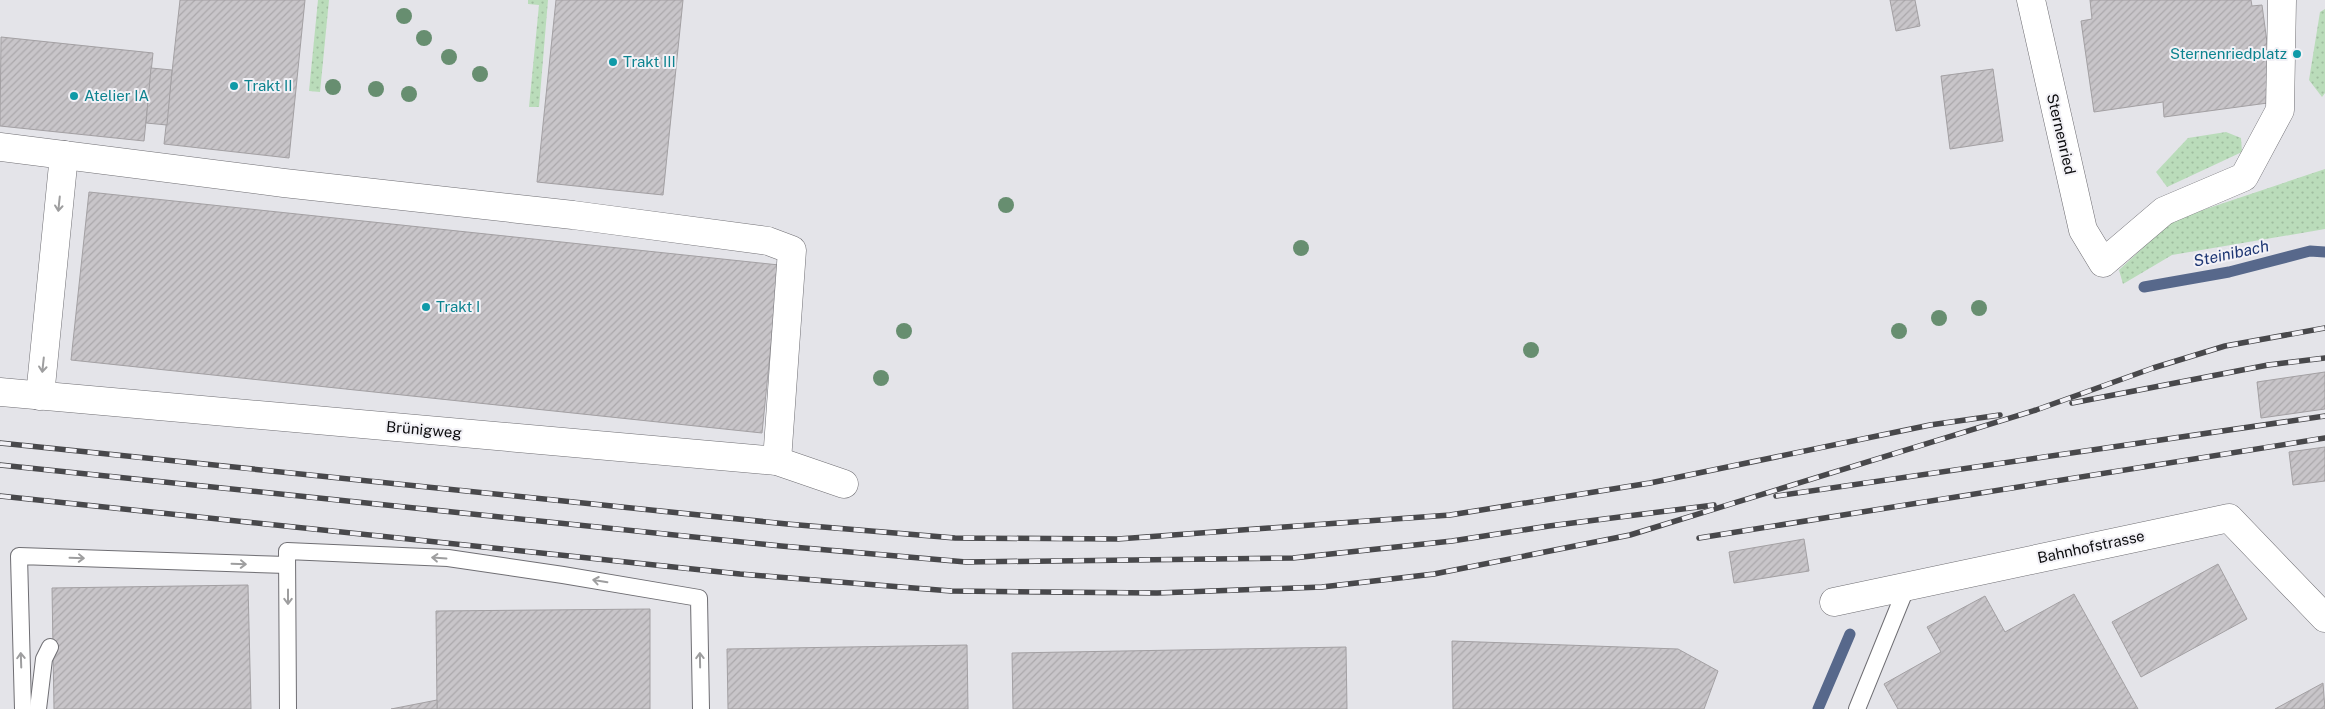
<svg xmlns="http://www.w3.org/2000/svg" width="2325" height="709" font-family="'Public Sans',sans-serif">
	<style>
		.grass { fill: url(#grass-dots) }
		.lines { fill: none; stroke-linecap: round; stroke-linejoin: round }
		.stream { stroke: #57688b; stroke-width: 11 }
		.building { fill: url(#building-hatch); stroke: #a3a0a3 }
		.service-casing { stroke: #6f6e73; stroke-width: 18 }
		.minor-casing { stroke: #6f6e73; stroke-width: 29 }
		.service { stroke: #fff; stroke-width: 16 }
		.minor { stroke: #fff; stroke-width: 28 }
		.rail-casing { stroke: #48484b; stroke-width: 5.5 }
		.rail { stroke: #f2f1f6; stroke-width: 4; stroke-dasharray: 11; stroke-linecap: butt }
		.tree { fill: #678e70 }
		.oneway { stroke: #9e9e9f }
		.culture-dot { fill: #0f9aa8; stroke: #f2f1f6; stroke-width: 2 }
		.labels { text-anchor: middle; stroke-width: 4; stroke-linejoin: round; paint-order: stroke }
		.culture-label { font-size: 15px; fill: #0d838f; stroke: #f2f1f6; text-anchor: start }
		.street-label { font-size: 15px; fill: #0c0c0e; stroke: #f2f1f6 }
		.water-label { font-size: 16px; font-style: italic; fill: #1e3774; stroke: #f2f1f6 }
	</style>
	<defs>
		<pattern id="grass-dots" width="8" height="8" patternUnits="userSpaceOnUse" patternTransform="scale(1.25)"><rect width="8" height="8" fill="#badcba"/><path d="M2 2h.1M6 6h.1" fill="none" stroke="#9fbc9f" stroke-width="1.8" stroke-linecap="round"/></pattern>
		<pattern id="building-hatch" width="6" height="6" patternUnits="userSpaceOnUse" patternTransform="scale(1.25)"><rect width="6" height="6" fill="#c8c5c9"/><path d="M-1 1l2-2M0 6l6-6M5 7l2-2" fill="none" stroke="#aba8ab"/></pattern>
	</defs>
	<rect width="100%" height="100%" fill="#e4e4e9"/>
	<!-- grass -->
	<g class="grass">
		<polygon points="318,0 329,0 320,92 309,91"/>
		<polygon points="528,0 548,0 539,107 529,107 539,5 528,4"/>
		<polygon points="2325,9 2325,93 2322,97 2309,80 2320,12"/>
		<polygon points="2226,132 2241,138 2242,152 2167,187 2156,172 2188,138"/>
		<polygon points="2325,169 2325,229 2172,255 2123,284 2119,270 2173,220"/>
	</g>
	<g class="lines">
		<!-- stream -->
		<g class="stream">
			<polyline points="2144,287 2229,272 2310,251 2325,252"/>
			<polyline points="1818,709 1850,634"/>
		</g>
	</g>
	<!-- building -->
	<g class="building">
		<polygon points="180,0 305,0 289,158 164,144"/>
		<polygon points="556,0 683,0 663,195 537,182"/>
		<polygon points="1890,0 1915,0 1920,26 1896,31"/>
		<polygon points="2090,0 2251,0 2252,6 2262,5 2275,102 2164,117 2163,102 2094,112 2081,21 2092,19"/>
		<polygon points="1,37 153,53 144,141 0,126"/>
		<polygon points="151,68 172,70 167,125 146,123"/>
		<polygon points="1993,69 2003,141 1950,149 1941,76"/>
		<polygon points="89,192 779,265 762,433 71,360"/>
		<polygon points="2325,372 2325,409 2261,418 2257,382"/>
		<polygon points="2325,447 2325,481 2293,485 2289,452"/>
		<polygon points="1804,539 1809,571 1734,583 1729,552"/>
		<polygon points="2218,564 2247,619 2141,677 2112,622"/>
		<polygon points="248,585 251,709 54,709 52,588"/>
		<polygon points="2074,594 2138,709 1898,709 1884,684 1941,652 1927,627 1985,596 2005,632"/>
		<polygon points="650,609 650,709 437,709 436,611"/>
		<polygon points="1452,641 1678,649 1718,671 1704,709 1453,709"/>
		<polygon points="967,645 968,709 728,709 727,649"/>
		<polygon points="1346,647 1347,709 1013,709 1012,653"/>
		<polygon points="2323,683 2325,709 2275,709"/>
		<polygon points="437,700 437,709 391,709"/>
	</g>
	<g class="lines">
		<!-- service casing -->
		<g class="service-casing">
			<g id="service">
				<polyline points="23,709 19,556 287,565"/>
				<polyline points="38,709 44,659 50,647"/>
				<polyline points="288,709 287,551 448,558 563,575 699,598 701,709"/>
				<polyline points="1857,709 1907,586"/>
			</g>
		</g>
		<!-- minor casing -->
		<g class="minor-casing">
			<g id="minor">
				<polyline points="2031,0 2083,230 2103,263 2164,211 2244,177 2280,110 2282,0"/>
				<polyline points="0,147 284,183 573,215 768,241 792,250 777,461"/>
				<polyline points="0,392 777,461 844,484"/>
				<polyline points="40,396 64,155"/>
				<polyline points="1834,602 2229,518 2325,618"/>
			</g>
		</g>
		<!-- service -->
		<use href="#service" class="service"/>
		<!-- minor -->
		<use href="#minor" class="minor"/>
		<!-- rail casing -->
		<g class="rail-casing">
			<g id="rail">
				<polyline points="2072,403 2268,365 2325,358"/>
				<polyline points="0,443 787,524 955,538 1118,539 1450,515 1650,483 1930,425 2000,415"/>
				<polyline points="0,465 781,546 966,562 1293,558 1452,541 1549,526 1714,505"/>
				<polyline points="0,496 740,574 951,591 1157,593 1322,587 1434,574 1630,535 2036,410 2153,368 2225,346 2325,328"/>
				<polyline points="1776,496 2325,416"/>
				<polyline points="1699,538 2325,438"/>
			</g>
		</g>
		<!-- rail -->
		<use href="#rail" class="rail"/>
	</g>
	<!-- trees -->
	<g class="tree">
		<circle cx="404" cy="16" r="8"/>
		<circle cx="424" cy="38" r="8"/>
		<circle cx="449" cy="57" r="8"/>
		<circle cx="480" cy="74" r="8"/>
		<circle cx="333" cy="87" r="8"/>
		<circle cx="376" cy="89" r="8"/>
		<circle cx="409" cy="94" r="8"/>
		<circle cx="1006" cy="205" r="8"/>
		<circle cx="1301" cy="248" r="8"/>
		<circle cx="1979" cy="308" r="8"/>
		<circle cx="1939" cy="318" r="8"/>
		<circle cx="904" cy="331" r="8"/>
		<circle cx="1899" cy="331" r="8"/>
		<circle cx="1531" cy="350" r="8"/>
		<circle cx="881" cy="378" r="8"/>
	</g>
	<!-- one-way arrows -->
	<defs><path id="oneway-shaft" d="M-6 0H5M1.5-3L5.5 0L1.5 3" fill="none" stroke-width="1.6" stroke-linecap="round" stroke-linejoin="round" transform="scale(1.25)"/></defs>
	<g class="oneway">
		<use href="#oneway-shaft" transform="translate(59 204) rotate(96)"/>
		<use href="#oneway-shaft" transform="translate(43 365) rotate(96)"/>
		<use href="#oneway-shaft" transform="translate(77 558) rotate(2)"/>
		<use href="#oneway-shaft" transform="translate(439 558) rotate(-176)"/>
		<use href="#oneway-shaft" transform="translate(239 564) rotate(2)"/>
		<use href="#oneway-shaft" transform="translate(600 581) rotate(-171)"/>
		<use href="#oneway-shaft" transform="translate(288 597) rotate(90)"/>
		<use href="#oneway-shaft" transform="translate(21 660) rotate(-92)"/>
		<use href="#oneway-shaft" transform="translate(700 660) rotate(-91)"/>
	</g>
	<!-- markers -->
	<g class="culture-dot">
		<circle cx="2297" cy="54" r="5"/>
		<circle cx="613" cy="62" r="5"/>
		<circle cx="234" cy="86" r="5"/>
		<circle cx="74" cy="96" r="5"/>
		<circle cx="426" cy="307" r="5"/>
	</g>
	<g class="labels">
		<!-- culture labels -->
		<g class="culture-label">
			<text x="2287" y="59" text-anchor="end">Sternenriedplatz</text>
			<text x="623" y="67">Trakt III</text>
			<text x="244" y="91">Trakt II</text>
			<text x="84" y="101">Atelier IA</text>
			<text x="436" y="312">Trakt I</text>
		</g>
		<!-- street labels -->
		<g class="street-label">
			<text transform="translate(2061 134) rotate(77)" y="5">Sternenried</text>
			<text transform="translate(424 430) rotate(5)" y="5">Brünigweg</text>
			<text transform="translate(2091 547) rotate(-12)" y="5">Bahnhofstrasse</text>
		</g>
		<!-- water labels -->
		<g class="water-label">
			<text transform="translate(2231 253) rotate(-12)" y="6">Steinibach</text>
		</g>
	</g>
</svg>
